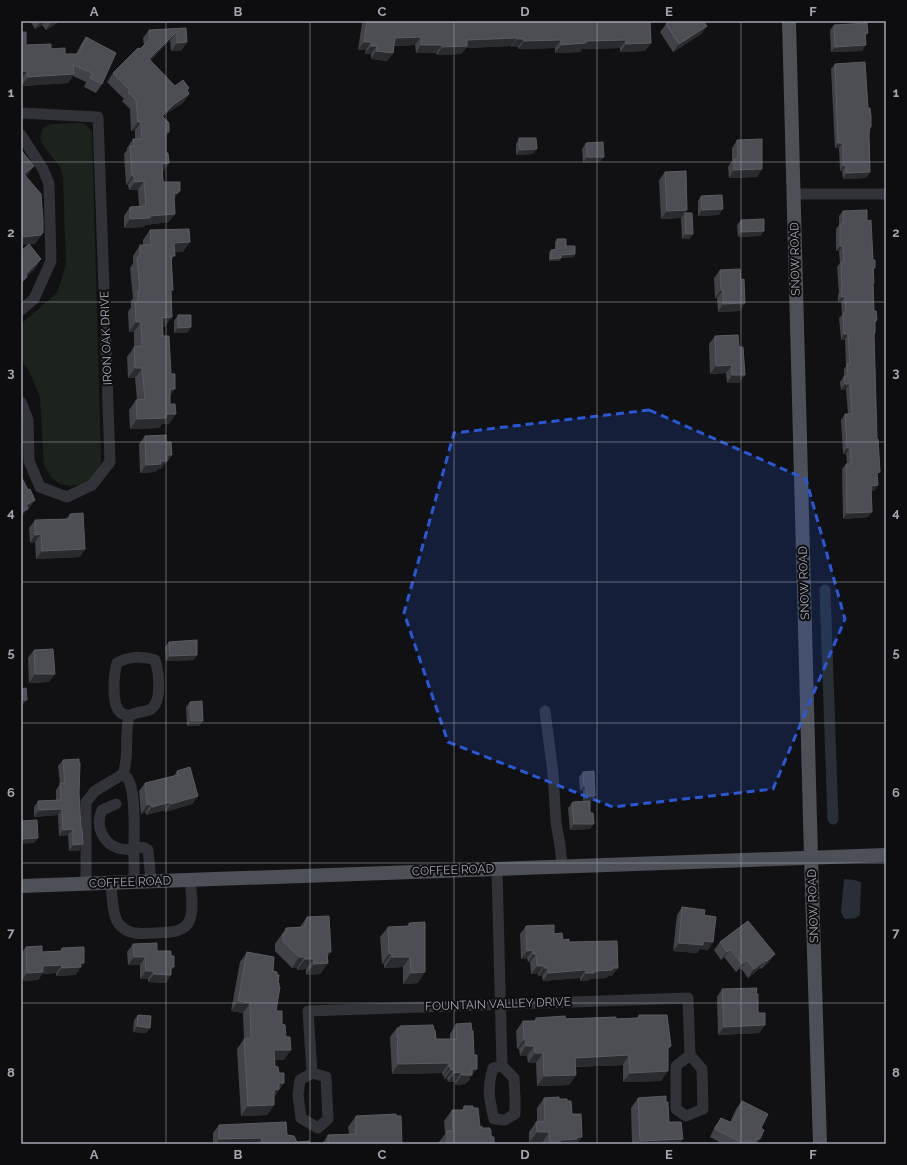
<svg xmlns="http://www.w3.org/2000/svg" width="907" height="1165" font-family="Raleway,sans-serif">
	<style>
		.park { fill: #1c231d }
		.water { fill: #282f36 }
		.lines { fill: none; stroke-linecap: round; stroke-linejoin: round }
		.canal { stroke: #282f36; stroke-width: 11 }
		.minor { stroke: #323338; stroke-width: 11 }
		.major { stroke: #4e5057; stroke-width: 14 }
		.wall { fill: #424348 }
		.shaded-wall { fill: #2a2b2e }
		.building { fill: #4d4e54; stroke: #5a5c63 }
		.marked { fill: #2a57d4; fill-opacity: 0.2; stroke: #2a57d4; stroke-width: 3; stroke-dasharray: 8 5; stroke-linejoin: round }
		.grid { fill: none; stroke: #a3a7b4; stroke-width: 1; stroke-opacity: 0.55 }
		.labels { text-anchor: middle; stroke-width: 4; stroke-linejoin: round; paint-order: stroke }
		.street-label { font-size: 12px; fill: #a3a7b4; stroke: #0d0c0e }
		.neatline { fill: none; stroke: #a3a7b4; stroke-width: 1.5 }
		.grid-label { font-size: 13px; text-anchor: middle; font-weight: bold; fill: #a3a7b4 }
	</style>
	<rect width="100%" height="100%" fill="#111113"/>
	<!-- park -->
	<polygon class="park" points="82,123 87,126 92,132 101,462 97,472 90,480 81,485 71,486 60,484 51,477 44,465 40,397 29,371 21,360 21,324 57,293 66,265 63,177 60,167 42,144 40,137 43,128 50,124"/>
	<!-- water -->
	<polygon class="water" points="844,879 854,880 861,882 860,915 856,918 845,919 841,913"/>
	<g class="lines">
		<!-- canal -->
		<polyline class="canal" points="825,590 833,819"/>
		<!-- minor -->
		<g class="minor">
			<polyline points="21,113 98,117 110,462 92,485 67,497 40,487 29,461 28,420 21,402"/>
			<polyline points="21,135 43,169 49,184 51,261 34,299 21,310"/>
			<polyline points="794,194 886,194"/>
			<polyline points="545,711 553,773 556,823 560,845 562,866"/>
			<path d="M116,804L102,810C95,825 102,843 118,848C123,850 129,849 134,850C134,833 136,796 129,781C128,778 125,776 123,774"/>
			<path d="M497,869L502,1066L514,1078L515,1097V1114L505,1120L494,1119C489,1099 487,1088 493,1068L502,1066"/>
			<path d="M134,882V850C140,847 143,846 148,850L151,881"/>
			<path d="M111,883C112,894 112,916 119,924C123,929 128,932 135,933C140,934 147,933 153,933C165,932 186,934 190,919C194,908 191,892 190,880"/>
			<path d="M86,884V802L95,791L123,774C130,754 124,736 129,716C139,710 142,713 149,710C163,704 159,672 155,660C143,656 128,656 117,663C114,673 111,704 120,712C122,714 126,715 129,716"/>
			<polyline points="312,1073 300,1080 298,1095 301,1118 318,1128 328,1119 326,1077 312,1073 308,1011 688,998 690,1055 702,1069 703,1109 686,1116 676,1109 676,1066 690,1055"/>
		</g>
		<!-- major -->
		<g class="major">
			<polyline points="789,21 811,857 820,1144"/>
			<polyline points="21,886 886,855"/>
		</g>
	</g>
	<!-- wall -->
	<g class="wall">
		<polygon points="30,21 60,21 46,30 42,25 35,29"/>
		<polygon points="363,21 650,21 651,43 645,51 620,52 620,48 582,49 580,52 555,53 555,48 518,49 518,47 511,47 511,46 466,48 461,54 437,55 436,53 416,53 415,45 394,46 393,53 387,61 371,59 371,54 365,54 366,50 358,50 362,23"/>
		<polygon points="668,21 703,21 707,26 701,34 673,52 660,32 666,24"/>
		<polygon points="834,25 868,33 865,36 862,51 831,52 830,30"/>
		<polygon points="186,28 187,42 181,51 171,51 170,40 150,61 175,86 187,90 189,94 183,103 167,113 163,118 166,137 163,172 163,182 174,199 169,222 145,225 144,227 124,228 124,216 130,207 139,207 138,190 129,190 128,185 126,185 124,154 127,150 127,148 133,139 135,139 135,130 131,131 130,109 122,101 124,99 107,82 113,73 144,46 143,38 149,30"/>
		<polygon points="21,32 26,45 51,49 65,54 76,54 80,46 86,37 102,84 96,93 84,87 86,82 73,76 68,83 21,86"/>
		<polygon points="835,64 868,108 871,127 869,129 869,134 870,172 866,178 843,179 842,171 840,171 839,148 835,148 831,69"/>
		<polygon points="519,138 533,154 516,155 516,144"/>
		<polygon points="737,140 762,169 757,177 729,178 728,167 732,161 732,148"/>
		<polygon points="586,143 600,162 583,163 582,149"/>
		<polygon points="665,172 687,210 685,213 690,239 682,239 681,218 661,219 659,180"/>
		<polygon points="701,196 719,215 698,216 698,201"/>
		<polygon points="843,211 867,221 873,260 874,270 873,285 874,311 877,320 875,323 875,333 874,335 877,476 874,491 871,491 868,517 843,519 842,469 846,464 847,464 846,454 843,454 841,420 845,414 848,414 846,389 841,390 840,382 844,376 844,369 846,366 845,340 841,340 839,318 842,315 841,302 838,302 838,294 839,293 837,267 840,263 839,251 836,251 836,229 839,225 839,216"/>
		<polygon points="741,220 764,231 760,236 738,237 737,225"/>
		<polygon points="150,230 183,252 175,252 172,260 171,293 165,327 162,327 163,336 170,396 169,424 162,424 159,428 130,429 129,410 136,400 137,400 135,378 128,378 127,357 134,347 134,332 129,332 128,312 131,307 131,301 133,298 130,268 133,263 133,256 140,245 143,245 143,240"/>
		<polygon points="557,239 566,246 574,257 561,258 559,261 549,261 549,253 551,250 555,250 555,242"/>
		<polygon points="720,270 740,311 718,312 717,298 715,298 714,278"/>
		<polygon points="178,315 191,327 187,333 174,333 174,321"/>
		<polygon points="738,335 739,383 727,383 726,373 710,374 709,344 715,336"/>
		<polygon points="145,436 166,442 172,455 166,463 165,463 161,469 158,469 155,472 140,473 139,444"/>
		<polygon points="70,514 80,557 36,559 35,542 30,543 29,528 35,520 66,519"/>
		<polygon points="169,642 194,660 166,661 165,647"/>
		<polygon points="34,650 55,674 49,682 29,683 28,658"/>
		<polygon points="190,702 199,726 187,726 186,707"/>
		<polygon points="63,760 79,851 69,851 68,835 59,836 58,815 34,817 34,807 38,801 56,800 56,790 60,784 58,766"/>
		<polygon points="177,771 198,796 192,804 165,812 165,810 146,815 146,812 141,814 139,791 145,783 174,776"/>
		<polygon points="583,772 595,796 591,801 590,801 590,829 570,830 568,808 573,802 583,801 583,791 580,791 579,777"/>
		<polygon points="682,907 704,915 708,950 700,949 697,953 673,951 677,915"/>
		<polygon points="307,917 328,957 328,963 320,974 306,975 306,969 297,970 297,968 292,968 275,951 275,944 286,928 300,927"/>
		<polygon points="748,921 769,962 761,969 760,968 748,978 741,968 736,972 724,957 721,960 714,950 720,942"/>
		<polygon points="409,923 418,983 403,984 403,967 384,968 384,964 382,964 380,937 388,927 407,926"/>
		<polygon points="526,926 554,934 563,940 569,942 612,976 608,976 606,978 590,979 588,981 580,981 580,978 578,978 543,981 542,976 538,976 538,974 531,974 530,962 528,962 527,958 521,959 520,934"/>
		<polygon points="133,944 157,951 171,972 166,983 148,982 148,979 140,979 140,965 128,965 127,952"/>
		<polygon points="26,947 42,952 60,951 62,948 79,971 78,971 75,975 56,976 56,973 42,974 38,980 21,981 21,953"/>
		<polygon points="247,952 273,971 277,975 278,983 276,1011 284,1060 275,1060 275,1066 284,1083 274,1097 274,1105 267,1115 241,1116 237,1049 244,1039 243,1013 231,1011 240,962"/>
		<polygon points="722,989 756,994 758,1013 765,1025 759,1033 718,1035 717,997"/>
		<polygon points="138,1015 150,1028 146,1033 133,1032 134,1020"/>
		<polygon points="639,1015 668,1051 661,1081 623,1082 623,1065 575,1067 576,1075 569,1085 537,1086 536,1063 528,1063 527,1056 520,1056 519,1049 517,1049 516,1031 523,1021 534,1021 536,1018 616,1019 637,1018"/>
		<polygon points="456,1024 470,1079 465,1084 455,1085 455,1082 448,1082 447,1079 444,1079 444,1076 443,1076 442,1073 392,1074 390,1037 397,1028 399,1028 400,1026 434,1030 436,1039 450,1039 450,1034"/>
		<polygon points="544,1098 559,1099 567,1101 582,1137 577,1144 542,1144 542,1143 529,1143 529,1132 536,1122 537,1122 537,1108"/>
		<polygon points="638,1098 666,1102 669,1122 683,1139 679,1144 632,1144 631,1108"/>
		<polygon points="742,1101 761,1128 760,1139 756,1144 723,1144 710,1137 715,1126 721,1118 730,1122 736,1109"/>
		<polygon points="464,1106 473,1108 480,1127 482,1128 490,1130 494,1144 439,1144 439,1142 445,1134 444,1121 452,1110 462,1110"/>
		<polygon points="356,1116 402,1144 322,1144 328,1135 349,1134 348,1127"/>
		<polygon points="219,1125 287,1135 297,1142 309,1144 213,1144 213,1133"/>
	</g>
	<!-- shaded-wall -->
	<g class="shaded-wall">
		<polygon points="41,21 45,21 42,25 35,29"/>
		<polygon points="53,21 60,21 46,30 51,22"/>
		<polygon points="707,26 701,34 673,52 679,44"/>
		<polygon points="177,31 170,40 143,68 149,59"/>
		<polygon points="421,37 415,45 389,46 395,38"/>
		<polygon points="517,38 511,46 466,48 461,54 437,55 442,47 467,40"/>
		<polygon points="517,39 524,39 518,47 511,47"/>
		<polygon points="561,40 555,48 518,49 524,41"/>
		<polygon points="626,40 620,48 582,49 580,52 555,53 561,45 586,41"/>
		<polygon points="187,42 181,51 171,51 177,43"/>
		<polygon points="364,42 371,42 366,50 358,50"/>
		<polygon points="651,43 645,51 620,52 626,44"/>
		<polygon points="421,45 442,45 436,53 416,53"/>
		<polygon points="866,45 862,51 831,52 835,47"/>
		<polygon points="371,46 377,46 371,54 365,54"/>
		<polygon points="376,51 393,53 387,61 371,59"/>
		<polygon points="21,71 27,71 21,80"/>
		<polygon points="74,74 68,83 21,86 28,77"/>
		<polygon points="189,94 183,103 167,113 156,125 162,116 173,105"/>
		<polygon points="138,122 141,122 135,130 131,131"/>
		<polygon points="166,132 169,132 163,141"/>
		<polygon points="838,143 843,143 839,148 835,148"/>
		<polygon points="537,149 533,154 516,155 520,150"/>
		<polygon points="587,157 604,157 600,162 583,163"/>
		<polygon points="169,163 163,172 162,164"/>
		<polygon points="34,166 28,175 21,180 24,174"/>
		<polygon points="843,166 846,166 842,171 840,171"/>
		<polygon points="762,169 757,177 729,178 734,170"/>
		<polygon points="870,172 866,178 843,179 846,173"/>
		<polygon points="132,176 134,176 128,185 126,185"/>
		<polygon points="144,181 138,190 129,190 135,182"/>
		<polygon points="178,191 180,191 174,199 174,193"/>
		<polygon points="723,209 719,215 698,216 702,210"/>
		<polygon points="687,210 681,218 661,219 667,211"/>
		<polygon points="175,214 169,222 145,225 144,227 124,228 130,219 150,216"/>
		<polygon points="764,231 760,236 738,237 741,232"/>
		<polygon points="41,233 43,233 35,244 21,245 21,240 23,237"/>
		<polygon points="686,234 693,234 690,239 682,239"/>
		<polygon points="190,242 183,252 167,253 174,243"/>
		<polygon points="840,246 843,246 839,251 836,251"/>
		<polygon points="575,254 574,257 559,258 561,255"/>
		<polygon points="561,258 559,261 549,261 551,259"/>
		<polygon points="41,259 35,269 21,282 27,277 21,285 21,281 26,274"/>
		<polygon points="721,290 723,290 717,298 715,298"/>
		<polygon points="842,297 845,297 841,302 838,302"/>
		<polygon points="745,303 740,311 718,312 723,304"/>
		<polygon points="172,317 165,327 155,328 162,318"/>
		<polygon points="136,322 141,322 134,332 129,332"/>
		<polygon points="191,327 187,333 174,333 178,328"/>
		<polygon points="844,334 848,334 845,340 841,340"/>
		<polygon points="732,365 726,373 710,374 716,366"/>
		<polygon points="135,368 142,368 135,378 128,378"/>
		<polygon points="732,375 745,375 739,383 727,383"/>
		<polygon points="845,384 850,384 846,389 841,390"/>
		<polygon points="170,389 175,389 168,399"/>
		<polygon points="166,414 176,414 169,424 162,424 159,428 130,429 137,419"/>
		<polygon points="847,448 850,448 846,454 843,454"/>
		<polygon points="167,455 172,455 166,463 165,463 161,469 158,469 155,472 140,473 146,465 161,461"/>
		<polygon points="878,485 874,491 867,491 871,486"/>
		<polygon points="35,500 28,510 26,511 21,518 21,512 26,505"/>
		<polygon points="872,512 868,517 843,519 847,513"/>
		<polygon points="41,534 35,542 30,543 35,535"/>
		<polygon points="85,549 80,557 36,559 42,551"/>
		<polygon points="197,655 194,660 166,661 170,656"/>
		<polygon points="35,674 55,674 49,682 29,683"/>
		<polygon points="21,700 27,700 21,707"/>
		<polygon points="191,721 203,721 199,726 187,726"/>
		<polygon points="584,786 586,786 583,791 580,791"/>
		<polygon points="198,796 192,804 165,812 171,804"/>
		<polygon points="587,796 595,796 591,801 583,801"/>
		<polygon points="170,802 165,810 146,815 152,807"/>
		<polygon points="151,804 146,812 141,814 147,805"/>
		<polygon points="62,809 58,815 34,817 39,810"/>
		<polygon points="574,824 594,824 590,829 570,830"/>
		<polygon points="73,829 68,835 59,836 63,830"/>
		<polygon points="38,838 34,843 21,844 21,839"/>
		<polygon points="83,844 79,851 69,851 73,845"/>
		<polygon points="703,941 713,942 708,950 700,949 697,953 673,951 679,943"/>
		<polygon points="730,949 724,957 721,960 727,952"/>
		<polygon points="533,950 527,958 521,959 527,951"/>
		<polygon points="327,952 331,952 323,963"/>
		<polygon points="392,953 384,964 382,964 389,954"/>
		<polygon points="533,954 536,954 530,962 528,962"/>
		<polygon points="775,954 769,962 761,969 767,961"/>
		<polygon points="134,957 145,957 140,965 128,965"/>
		<polygon points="299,957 304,957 297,968 292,968"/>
		<polygon points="392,957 410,957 403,967 384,968"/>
		<polygon points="305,959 314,959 306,969 297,970"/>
		<polygon points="747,960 741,968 736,972 742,964"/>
		<polygon points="766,960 760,968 748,978 754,969"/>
		<polygon points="80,963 84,963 75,975 56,976 62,968"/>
		<polygon points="328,963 320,974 306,975 314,964"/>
		<polygon points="62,965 56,973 42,974 38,980 21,981 27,973 43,966"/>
		<polygon points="537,966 544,966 538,974 531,974"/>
		<polygon points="171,967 174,967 169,975 171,975 166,983 148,982 154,974"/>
		<polygon points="544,968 548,968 542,976 538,976"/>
		<polygon points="612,968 618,968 612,976 608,976 606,978 590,979 588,981 580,981 586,973 595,971"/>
		<polygon points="584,970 586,970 580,978 543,981 548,973"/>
		<polygon points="146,971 153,971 148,979 140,979"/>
		<polygon points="425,972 418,983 403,984 411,973"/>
		<polygon points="238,1001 250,1003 243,1013 231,1011"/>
		<polygon points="765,1025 759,1033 718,1035 724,1027"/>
		<polygon points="137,1026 150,1028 146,1033 133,1032"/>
		<polygon points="524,1040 526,1040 519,1049 517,1049"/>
		<polygon points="526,1046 534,1046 527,1056 520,1056"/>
		<polygon points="274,1050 291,1050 284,1060 267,1060"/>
		<polygon points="535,1053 543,1053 536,1063 528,1063"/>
		<polygon points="629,1055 623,1065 568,1067 575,1058"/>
		<polygon points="449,1063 442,1073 392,1074 398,1064"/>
		<polygon points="449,1067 451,1067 444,1076 443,1076"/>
		<polygon points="472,1069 477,1069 465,1084 455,1085 462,1075"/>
		<polygon points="451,1070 454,1070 447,1079 444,1079"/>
		<polygon points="668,1071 661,1081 623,1082 630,1073"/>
		<polygon points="461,1072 455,1082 448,1082 454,1073"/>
		<polygon points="576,1075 569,1085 537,1086 544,1076"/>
		<polygon points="279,1083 284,1083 272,1099 267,1100"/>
		<polygon points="274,1105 267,1115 241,1116 248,1106"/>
		<polygon points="537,1132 549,1132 542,1143 529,1143"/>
		<polygon points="577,1137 582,1137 577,1144 557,1144 560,1140"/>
		<polygon points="262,1138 258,1144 216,1144 219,1139"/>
		<polygon points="683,1139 679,1144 638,1144 640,1141"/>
	</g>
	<!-- building -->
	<g class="building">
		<polygon points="367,21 650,21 651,43 626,44 626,40 586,41 586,43 561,45 561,40 524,41 524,39 517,39 517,38 467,40 467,46 442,47 442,45 421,45 421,37 395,38 393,53 376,51 377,46 371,46 371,42 364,42"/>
		<polygon points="669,21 703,21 707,26 679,44 666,24"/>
		<polygon points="867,23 868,33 865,33 866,45 835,47 834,25"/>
		<polygon points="186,28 187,42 177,43 177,31 149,59 175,86 183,80 189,88 187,89 189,94 173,105 162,116 169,123 169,132 166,132 166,153 168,153 169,163 162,164 163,182 180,182 180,191 178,191 178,193 174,193 175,214 150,216 150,218 130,219 130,207 146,206 144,181 135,182 134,176 132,176 130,146 134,146 133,139 142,139 141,122 138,122 136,100 128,92 130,90 113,73 138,48 140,49 150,39 149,30"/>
		<polygon points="21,32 26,32 26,45 51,44 51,49 65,48 65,54 78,54 86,37 116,53 102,84 90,78 92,73 73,65 74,74 28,77 27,71 21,71"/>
		<polygon points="865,62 868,108 870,108 871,116 871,127 870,127 869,134 870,172 846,173 846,166 843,166 843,143 838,143 835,64"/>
		<polygon points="519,138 536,138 537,149 520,150"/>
		<polygon points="762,139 762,169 734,170 734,159 738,158 737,140"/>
		<polygon points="603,142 604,157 587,157 586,143"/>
		<polygon points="21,150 34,166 24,174 41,194 43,221 43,233 41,233 41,235 23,237 21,235"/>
		<polygon points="686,171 687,210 667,211 665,172"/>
		<polygon points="722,195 723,209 702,210 701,196"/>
		<polygon points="867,210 867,221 871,220 873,260 875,260 875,268 873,268 874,283 873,283 874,311 876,311 877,320 875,321 875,333 874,333 877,439 878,439 880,472 877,473 878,485 871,486 872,512 847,513 846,464 851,464 850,448 847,448 845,414 852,414 850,384 845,384 844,376 848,376 847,364 850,364 848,334 844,334 843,313 846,313 845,297 842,297 841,289 842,289 841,262 844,261 843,246 840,246 840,224 843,224 843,211"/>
		<polygon points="685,213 692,213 693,234 686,234"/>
		<polygon points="764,219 764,231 741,232 741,220"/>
		<polygon points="189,229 190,242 174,243 175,256 171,256 173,290 171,290 172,317 162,318 163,336 169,336 171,374 175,374 175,389 170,389 170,404 175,404 176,414 166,414 166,418 137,419 136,400 145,399 142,368 135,368 134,347 142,346 141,322 136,322 135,302 138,302 138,291 140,290 137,258 140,256 140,245 151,245 150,230"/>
		<polygon points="557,239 566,239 566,246 575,246 575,254 561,255 561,258 551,259 551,250 557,249"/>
		<polygon points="29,244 41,259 26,274 27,277 21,282 21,251"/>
		<polygon points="740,269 741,280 744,279 745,303 723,304 723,290 721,290 720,270"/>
		<polygon points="178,315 191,315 191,327 178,328"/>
		<polygon points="738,335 739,347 743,347 745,375 732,375 732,365 716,366 715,336"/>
		<polygon points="166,435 166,442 171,442 172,455 167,455 167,461 161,461 161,464 146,465 145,436"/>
		<polygon points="21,476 28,490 30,489 35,500 26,505 28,509 21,512"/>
		<polygon points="83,513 85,549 42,551 41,534 35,535 35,520 70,519 70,514"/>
		<polygon points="197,640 197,655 170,656 169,642"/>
		<polygon points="53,649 55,674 35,674 34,650"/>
		<polygon points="26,688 27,700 21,700 21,689"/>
		<polygon points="202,701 203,721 191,721 190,702"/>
		<polygon points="79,759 79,763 80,763 79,793 81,829 82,829 83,844 73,845 73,829 63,830 62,809 39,810 38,801 61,800 60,783 65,783 63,760"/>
		<polygon points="190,767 198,796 171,804 170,802 152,807 151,804 147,805 145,783 178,775 177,771"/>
		<polygon points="594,771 595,796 587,796 586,786 584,786 583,772"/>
		<polygon points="590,801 590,813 593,813 594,824 574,824 572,803 573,802"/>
		<polygon points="37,820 38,838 21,839 21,821"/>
		<polygon points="682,907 705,910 704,915 716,917 713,942 703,941 703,945 679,943"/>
		<polygon points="329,916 331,952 327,952 328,963 314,964 314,959 305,959 304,957 299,957 283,941 283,934 286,934 286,928 304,927 307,917"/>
		<polygon points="748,921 775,954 767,961 766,960 754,969 747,960 742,964 730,949 727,952 720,942"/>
		<polygon points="425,922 425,972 411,973 410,957 392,957 392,953 389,954 388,927 410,926 409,923"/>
		<polygon points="554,925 554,934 562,933 563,940 569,939 569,942 617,941 618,968 612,968 612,970 595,971 594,973 586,973 586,970 584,970 548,973 548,968 544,968 544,966 537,966 536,954 533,954 533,950 527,951 526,926"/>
		<polygon points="157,943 157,951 171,951 171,956 174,956 174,967 171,967 171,975 154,974 153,971 146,971 145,957 134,957 133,944"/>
		<polygon points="42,946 42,952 62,951 62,948 84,947 84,963 80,963 81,967 62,968 62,965 43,966 43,972 27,973 26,947"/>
		<polygon points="247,952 274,957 273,971 277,972 277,975 279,975 278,983 279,983 279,987 280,987 276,1011 282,1011 282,1024 285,1025 286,1037 290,1037 291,1050 274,1050 275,1066 278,1067 279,1073 284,1073 284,1083 279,1083 279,1089 274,1090 274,1105 248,1106 244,1039 251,1038 250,1003 238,1001"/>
		<polygon points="757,988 756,994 758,994 758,1013 765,1013 765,1025 724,1027 722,989"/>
		<polygon points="138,1015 151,1016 150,1028 137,1026"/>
		<polygon points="639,1015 667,1015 671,1046 668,1048 668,1071 630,1073 629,1055 575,1058 576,1075 544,1076 543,1053 535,1053 534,1046 526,1046 526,1040 524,1040 523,1021 536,1021 536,1018 565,1016 566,1019 616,1017 616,1019 637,1018 639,1017"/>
		<polygon points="471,1023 472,1031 473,1031 474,1055 477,1055 477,1069 472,1069 472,1075 462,1075 461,1072 454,1073 454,1070 451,1070 451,1067 449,1067 449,1063 398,1064 397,1028 400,1028 400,1026 433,1025 434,1030 435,1030 436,1039 457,1039 456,1024"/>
		<polygon points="666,1096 666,1102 668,1102 668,1104 669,1122 681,1122 683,1139 640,1141 638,1098"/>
		<polygon points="559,1097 559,1099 567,1099 567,1101 571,1101 572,1114 581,1114 582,1137 577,1137 577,1139 560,1140 560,1144 550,1144 549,1132 537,1132 536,1122 545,1121 544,1098"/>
		<polygon points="742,1101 768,1114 761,1128 764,1130 760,1139 757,1138 754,1143 747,1140 745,1144 715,1129 721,1118 732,1123"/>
		<polygon points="464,1106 473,1106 473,1108 478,1108 480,1127 482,1126 482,1128 490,1128 490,1130 491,1130 491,1137 494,1137 494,1144 447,1144 447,1131 453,1131 452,1110 464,1110"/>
		<polygon points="396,1114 396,1116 401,1116 402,1144 328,1144 328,1135 356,1134 356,1116"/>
		<polygon points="286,1122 287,1135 294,1136 297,1142 309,1141 309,1144 262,1144 262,1138 219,1139 219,1125"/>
	</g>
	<!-- marked area -->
	<path class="marked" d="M649,410L806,479L845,619L773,789L613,807L448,742L404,613L454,433Z"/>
	<!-- grid -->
	<path class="grid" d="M166,21V1144M310,21V1144M454,21V1144M597,21V1144M741,21V1144M21,162H886M21,302H886M21,442H886M21,582H886M21,723H886M21,863H886M21,1003H886"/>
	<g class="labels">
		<!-- street labels -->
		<g class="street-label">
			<text transform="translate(795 259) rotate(-91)" y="4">SNOW ROAD</text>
			<text transform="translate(106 338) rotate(-92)" y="4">IRON OAK DRIVE</text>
			<text transform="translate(804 583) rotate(-92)" y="4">SNOW ROAD</text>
			<text transform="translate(453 870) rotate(-2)" y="4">COFFEE ROAD</text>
			<text transform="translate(130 882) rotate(-2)" y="4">COFFEE ROAD</text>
			<text transform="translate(813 906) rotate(-92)" y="4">SNOW ROAD</text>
			<text transform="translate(498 1004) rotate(-2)" y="4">FOUNTAIN VALLEY DRIVE</text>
		</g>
	</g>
	<!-- border -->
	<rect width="907" height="1165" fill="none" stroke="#0d0c0e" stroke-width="44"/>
	<rect x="22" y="22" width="863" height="1121" class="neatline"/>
	<g class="grid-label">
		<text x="94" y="16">A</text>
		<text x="238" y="16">B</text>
		<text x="382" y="16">C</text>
		<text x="525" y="16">D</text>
		<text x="669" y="16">E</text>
		<text x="813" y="16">F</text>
		<text x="11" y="97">1</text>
		<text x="896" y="97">1</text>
		<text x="11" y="237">2</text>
		<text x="896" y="237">2</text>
		<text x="11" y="377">3</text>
		<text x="896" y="377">3</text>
		<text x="11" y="517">4</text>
		<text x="896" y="517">4</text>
		<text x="11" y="657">5</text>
		<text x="896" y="657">5</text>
		<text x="11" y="797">6</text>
		<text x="896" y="797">6</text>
		<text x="11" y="937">7</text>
		<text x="896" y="937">7</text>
		<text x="11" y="1077">8</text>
		<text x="896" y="1077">8</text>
		<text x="94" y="1159">A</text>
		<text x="238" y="1159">B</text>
		<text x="382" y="1159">C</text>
		<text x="525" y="1159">D</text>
		<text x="669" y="1159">E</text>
		<text x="813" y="1159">F</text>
	</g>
</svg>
